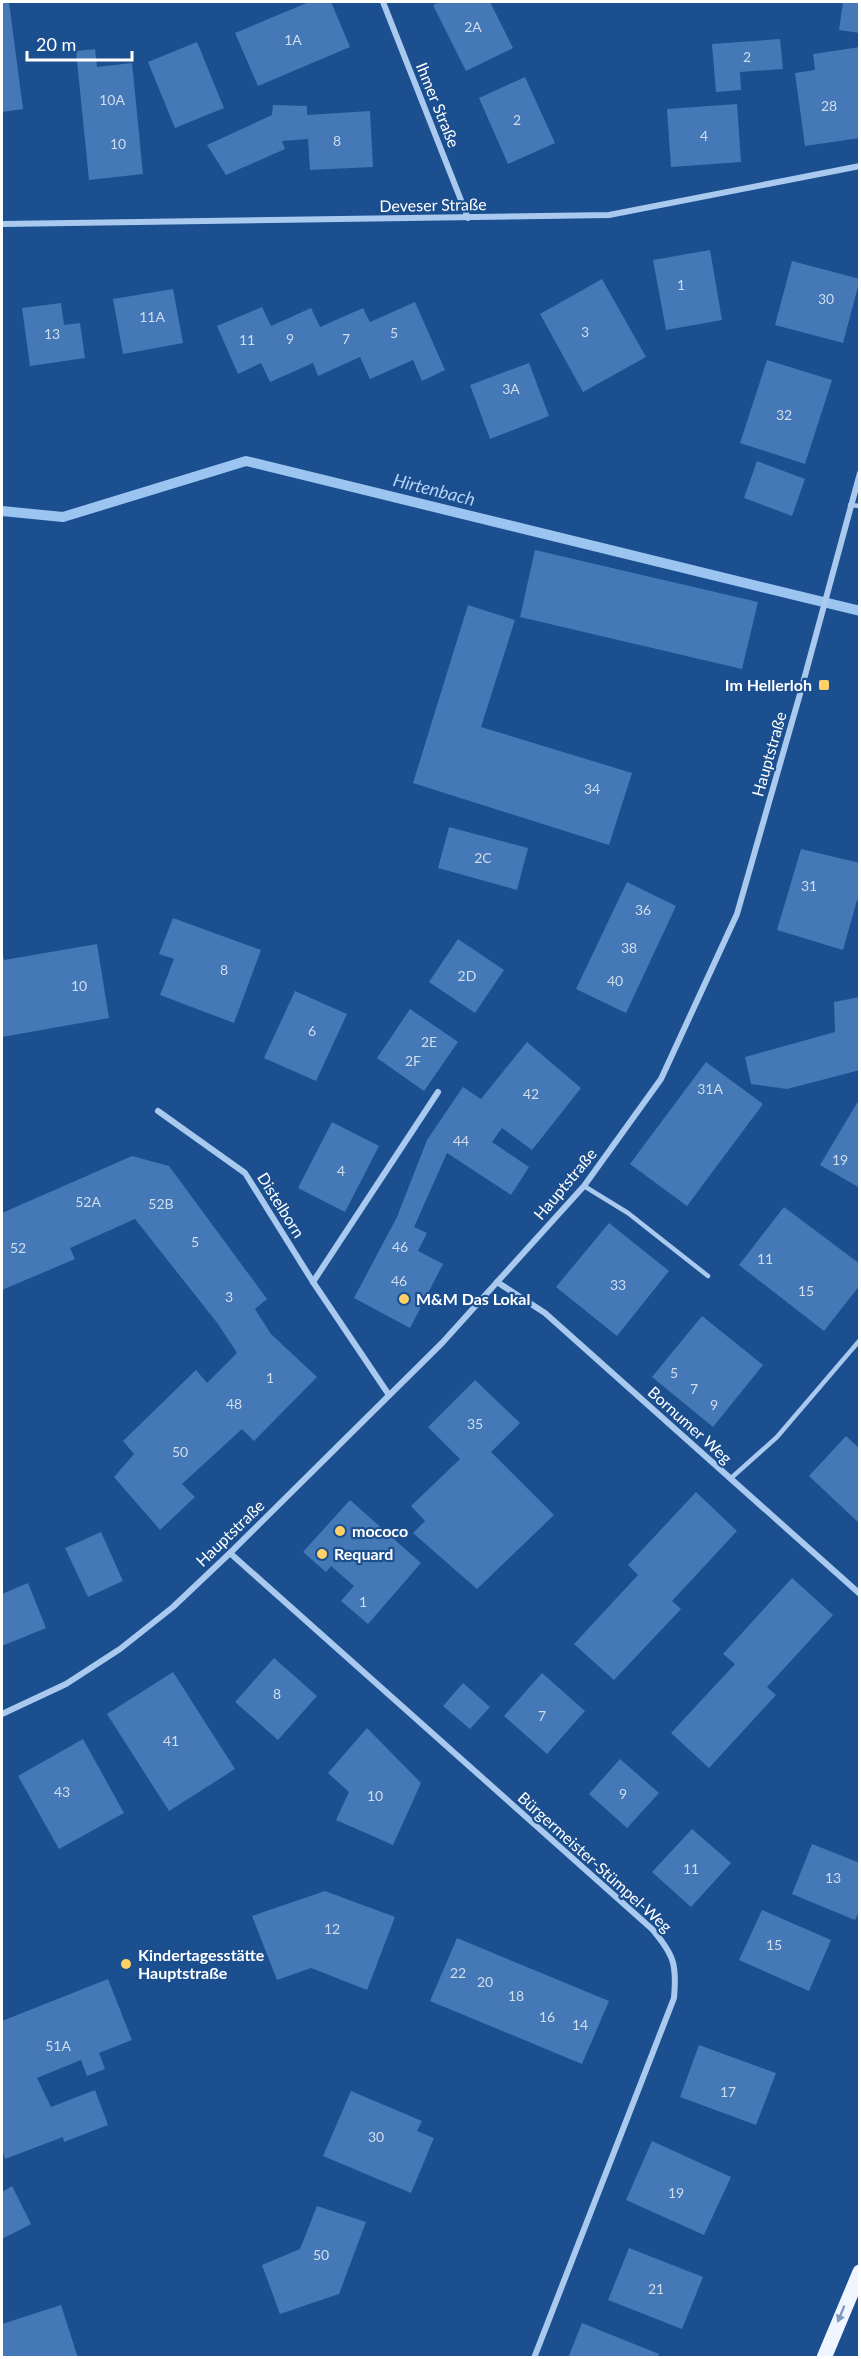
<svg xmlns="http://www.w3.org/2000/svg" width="861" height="2359" font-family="Lato,sans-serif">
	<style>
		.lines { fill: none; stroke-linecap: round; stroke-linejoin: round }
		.stream { stroke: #9cc4f0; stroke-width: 10 }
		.building { fill: #4478b7 }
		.lane { stroke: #a9c9ee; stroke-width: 4.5 }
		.street { stroke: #a9c9ee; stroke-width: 6 }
		.primary { stroke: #f0f6ff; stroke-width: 15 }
		.oneway { fill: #7b9ac1 }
		.poi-dot { fill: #ffd166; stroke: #1b4f8f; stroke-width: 2 }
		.labels { text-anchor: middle; stroke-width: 4.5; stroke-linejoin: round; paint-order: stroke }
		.number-label { font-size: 14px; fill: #d0dded }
		.street-label { font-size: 16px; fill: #fff; stroke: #1b4f8f }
		.poi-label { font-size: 16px; font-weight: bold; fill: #fff; stroke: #1b4f8f; text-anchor: start }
		.water-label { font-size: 18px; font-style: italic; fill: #b5d3f5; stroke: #1b4f8f }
	</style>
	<rect width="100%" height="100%" fill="#1b4f8f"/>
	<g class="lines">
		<!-- stream -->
		<polyline class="stream" points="2,511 63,517 246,461 860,611"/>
	</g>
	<!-- building -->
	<g class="building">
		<polygon points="2,2 9,2 23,109 2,112"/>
		<polygon points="309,2 331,2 350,47 258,86 235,33"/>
		<polygon points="440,2 490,2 513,48 466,71 433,5"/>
		<polygon points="843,2 860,2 860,33 839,30"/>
		<polygon points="780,39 783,69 740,72 741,90 716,92 712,44"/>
		<polygon points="197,42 224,108 175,128 148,62"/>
		<polygon points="860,47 860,138 805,146 795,73 815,70 813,54"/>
		<polygon points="95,49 97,67 132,63 143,174 89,180 76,51"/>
		<polygon points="525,77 555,143 508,164 479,98"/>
		<polygon points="737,104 741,162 671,167 667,109"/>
		<polygon points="273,105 307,106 307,115 370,111 373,167 310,170 308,139 282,141 285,149 226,175 207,145 272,115"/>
		<polygon points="710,250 722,320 666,330 653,260"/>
		<polygon points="792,261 860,279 843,343 775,325"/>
		<polygon points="602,279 646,357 583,392 540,314"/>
		<polygon points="173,289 183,343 123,354 113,299"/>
		<polygon points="415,302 445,370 422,381 413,360 370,379 360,357 318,376 313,363 270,382 261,363 238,374 217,326 262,307 271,326 311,308 320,327 363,308 370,322"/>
		<polygon points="61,303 64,325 80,323 85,358 30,366 22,308"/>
		<polygon points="767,360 832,380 805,464 740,443"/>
		<polygon points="529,363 549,416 490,439 470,385"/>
		<polygon points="757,461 805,479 792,516 744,498"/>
		<polygon points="535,550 758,602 742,669 520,617"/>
		<polygon points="468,605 515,620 481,727 632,773 609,845 413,783"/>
		<polygon points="449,827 528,848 517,890 438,868"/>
		<polygon points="801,849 860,863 860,900 857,900 843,950 777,930"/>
		<polygon points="627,882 676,906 626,1013 576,989"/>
		<polygon points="173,918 261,950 234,1023 160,995 174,959 159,954"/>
		<polygon points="458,939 504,970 475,1013 429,982"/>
		<polygon points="97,944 109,1018 2,1037 2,952 4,960"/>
		<polygon points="295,991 347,1014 316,1081 264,1058"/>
		<polygon points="860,997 860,1070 787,1089 751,1084 745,1057 835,1032 834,1002"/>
		<polygon points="410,1009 458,1042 424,1091 377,1058"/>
		<polygon points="527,1042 581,1088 532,1150 502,1128 492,1142 529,1167 511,1195 447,1153 414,1227 427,1233 418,1251 443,1264 410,1328 354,1298 397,1217 427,1140 463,1087 481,1099"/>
		<polygon points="706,1062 763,1104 687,1206 630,1164"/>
		<polygon points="860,1098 860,1188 820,1165"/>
		<polygon points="332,1122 379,1146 345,1212 298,1188"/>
		<polygon points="132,1156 169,1166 267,1299 255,1309 271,1334 317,1377 254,1441 242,1429 182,1484 195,1497 160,1530 114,1477 134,1454 123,1441 196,1370 207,1383 237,1353 218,1324 135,1219 70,1248 75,1259 2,1290 2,1213"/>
		<polygon points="784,1207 860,1264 860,1285 824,1331 739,1265"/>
		<polygon points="609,1223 669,1271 617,1336 556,1287"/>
		<polygon points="702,1316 763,1365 713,1427 652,1377"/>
		<polygon points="475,1380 520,1423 491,1452 554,1515 477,1589 413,1533 425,1521 411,1506 460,1459 428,1427"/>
		<polygon points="846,1436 860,1449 860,1524 809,1476"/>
		<polygon points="696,1492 737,1531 672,1601 681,1609 614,1680 574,1644 638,1575 628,1565"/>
		<polygon points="350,1500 421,1563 368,1624 341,1601 354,1586 331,1566 326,1572 303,1552"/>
		<polygon points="101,1532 123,1581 88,1597 65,1548"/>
		<polygon points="792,1578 833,1615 767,1687 776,1695 709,1768 671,1733 735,1664 723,1654"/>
		<polygon points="28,1583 46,1628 2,1646 2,1594"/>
		<polygon points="274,1658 317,1696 278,1740 235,1702"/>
		<polygon points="173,1672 235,1769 169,1811 107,1714"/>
		<polygon points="542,1673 585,1711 547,1754 504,1716"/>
		<polygon points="463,1683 490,1707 470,1729 443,1706"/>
		<polygon points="367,1728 421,1783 393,1845 336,1820 349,1792 328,1773"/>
		<polygon points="83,1739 124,1813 59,1849 18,1776"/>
		<polygon points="620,1759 659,1793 627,1828 589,1794"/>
		<polygon points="692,1829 731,1863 691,1907 652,1872"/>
		<polygon points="812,1844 860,1863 860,1910 855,1920 792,1894"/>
		<polygon points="325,1891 395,1917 367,1990 311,1968 277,1980 252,1916"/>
		<polygon points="762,1910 831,1940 809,1991 739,1960"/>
		<polygon points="457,1938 609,2001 582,2064 430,2001"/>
		<polygon points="108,1979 132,2040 99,2053 105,2069 87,2076 81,2060 37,2078 51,2107 95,2090 108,2125 64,2142 63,2137 5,2159 2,2149 2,2021"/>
		<polygon points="699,2045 776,2073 756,2125 680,2097"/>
		<polygon points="351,2091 422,2121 417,2131 434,2138 411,2193 323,2156"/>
		<polygon points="652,2141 731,2177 704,2235 626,2200"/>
		<polygon points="12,2186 31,2224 2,2239 2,2192"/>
		<polygon points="317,2206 366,2222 339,2294 280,2314 262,2265 300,2249"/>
		<polygon points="629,2248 703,2277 682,2329 608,2300"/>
		<polygon points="61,2305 78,2358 2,2358 2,2324"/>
		<polygon points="582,2323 659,2354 657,2358 568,2358"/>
	</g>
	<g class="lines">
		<!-- lane -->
		<g class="lane">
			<polyline points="850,505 860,506"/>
			<polyline points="584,1186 628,1213 708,1276"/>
			<polyline points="730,1479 777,1437 860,1340"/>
		</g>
		<!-- street -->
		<g class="street">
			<polyline points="383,2 468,218"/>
			<polyline points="2,224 609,215 860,166"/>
			<polyline points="158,1111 245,1173 313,1282 389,1395"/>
			<polyline points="313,1282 438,1092"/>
			<polyline points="497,1282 545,1313 860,1594"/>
			<path d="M230,1553L652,1929C674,1955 677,1964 674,1998L534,2358"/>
			<polyline points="2,1714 66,1684 120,1649 173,1607 230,1553 442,1343 584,1186 661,1079 737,914 800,694 860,473"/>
		</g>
		<!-- primary -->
		<polyline class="primary" points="824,2358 860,2272"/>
	</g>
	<!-- one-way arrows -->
	<defs><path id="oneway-solid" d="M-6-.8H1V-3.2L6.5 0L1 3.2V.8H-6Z" transform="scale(1.5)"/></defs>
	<use class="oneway" href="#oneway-solid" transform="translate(841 2314) rotate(112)"/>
	<!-- markers -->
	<g class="poi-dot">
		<rect x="818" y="679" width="12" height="12" rx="3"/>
		<circle cx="404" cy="1299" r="6"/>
		<circle cx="340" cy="1531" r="6"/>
		<circle cx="322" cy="1554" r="6"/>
		<circle cx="126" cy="1964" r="6"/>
	</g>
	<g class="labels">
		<!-- number labels -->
		<g class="number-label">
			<text x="473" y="32">2A</text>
			<text x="293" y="45">1A</text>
			<text x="747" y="62">2</text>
			<text x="112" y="105">10A</text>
			<text x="829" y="111">28</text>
			<text x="517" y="125">2</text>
			<text x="704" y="141">4</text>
			<text x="337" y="146">8</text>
			<text x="118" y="149">10</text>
			<text x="681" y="290">1</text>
			<text x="826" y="304">30</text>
			<text x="152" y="322">11A</text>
			<text x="585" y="337">3</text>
			<text x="394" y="338">5</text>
			<text x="52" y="339">13</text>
			<text x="290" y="344">9</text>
			<text x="346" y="344">7</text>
			<text x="247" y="345">11</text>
			<text x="511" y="394">3A</text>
			<text x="784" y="420">32</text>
			<text x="592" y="794">34</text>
			<text x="483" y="863">2C</text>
			<text x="809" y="891">31</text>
			<text x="643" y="915">36</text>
			<text x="629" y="953">38</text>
			<text x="224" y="975">8</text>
			<text x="467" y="981">2D</text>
			<text x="615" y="986">40</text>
			<text x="79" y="991">10</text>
			<text x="312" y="1036">6</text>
			<text x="429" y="1047">2E</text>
			<text x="413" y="1066">2F</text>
			<text x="710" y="1094">31A</text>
			<text x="531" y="1099">42</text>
			<text x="461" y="1146">44</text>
			<text x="840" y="1165">19</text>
			<text x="341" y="1176">4</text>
			<text x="88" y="1207">52A</text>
			<text x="161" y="1209">52B</text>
			<text x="195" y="1247">5</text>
			<text x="400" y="1252">46</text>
			<text x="18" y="1253">52</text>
			<text x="765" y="1264">11</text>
			<text x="399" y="1286">46</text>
			<text x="618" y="1290">33</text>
			<text x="806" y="1296">15</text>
			<text x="229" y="1302">3</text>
			<text x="674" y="1378">5</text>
			<text x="270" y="1383">1</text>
			<text x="694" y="1394">7</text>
			<text x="234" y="1409">48</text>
			<text x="714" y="1410">9</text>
			<text x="475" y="1429">35</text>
			<text x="180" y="1457">50</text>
			<text x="363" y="1607">1</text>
			<text x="277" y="1699">8</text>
			<text x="542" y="1721">7</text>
			<text x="171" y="1746">41</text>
			<text x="62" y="1797">43</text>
			<text x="623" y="1799">9</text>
			<text x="375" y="1801">10</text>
			<text x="691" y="1874">11</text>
			<text x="833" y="1883">13</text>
			<text x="332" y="1934">12</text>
			<text x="774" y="1950">15</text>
			<text x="458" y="1978">22</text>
			<text x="485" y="1987">20</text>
			<text x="516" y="2001">18</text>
			<text x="547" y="2022">16</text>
			<text x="580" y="2030">14</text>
			<text x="58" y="2051">51A</text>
			<text x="728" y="2097">17</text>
			<text x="376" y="2142">30</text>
			<text x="676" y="2198">19</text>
			<text x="321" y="2260">50</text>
			<text x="656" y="2294">21</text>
		</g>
		<!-- street labels -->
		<g class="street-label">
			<text transform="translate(438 105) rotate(68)" y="6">Ihmer Straße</text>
			<text transform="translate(433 205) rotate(-1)" y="6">Deveser Straße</text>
			<text transform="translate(769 754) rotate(-74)" y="6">Hauptstraße</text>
			<text transform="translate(565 1184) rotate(-50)" y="6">Hauptstraße</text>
			<text transform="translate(281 1205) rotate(58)" y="6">Distelborn</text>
			<text transform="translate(690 1425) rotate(42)" y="6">Bornumer Weg</text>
			<text transform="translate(230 1533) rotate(-44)" y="6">Hauptstraße</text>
			<text transform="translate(595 1862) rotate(42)" y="6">Bürgermeister-Stümpel-Weg</text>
		</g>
		<!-- poi labels -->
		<g class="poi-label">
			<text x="812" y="691" text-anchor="end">Im Hellerloh</text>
			<text x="416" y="1305">M&amp;M Das Lokal</text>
			<text x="352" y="1537">mococo</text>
			<text x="334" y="1560">Requard</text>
			<text x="138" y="1961">Kindertagesstätte<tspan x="138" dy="18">Hauptstraße</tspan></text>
		</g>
		<!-- water labels -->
		<g class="water-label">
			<text transform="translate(434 490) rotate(14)" y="6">Hirtenbach</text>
		</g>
	</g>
	<!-- border -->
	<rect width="861" height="2359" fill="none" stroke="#ffffff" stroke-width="6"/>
	<!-- scale -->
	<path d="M27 51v9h105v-9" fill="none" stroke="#ffffff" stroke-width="3"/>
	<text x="36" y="51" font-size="18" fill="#ffffff" stroke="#1b4f8f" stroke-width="4.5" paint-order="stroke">20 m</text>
</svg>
